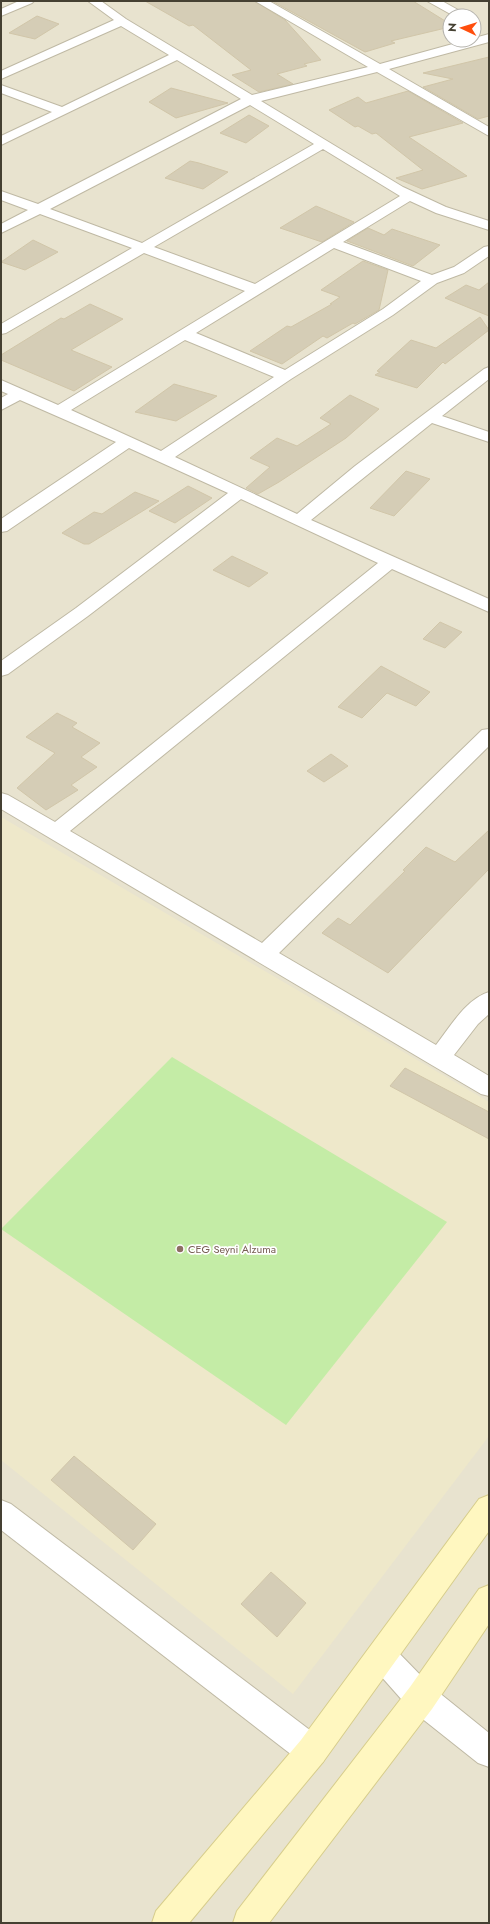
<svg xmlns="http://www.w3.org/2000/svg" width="490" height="1924" font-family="Jost,sans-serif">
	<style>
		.residential { fill: #e8e3cf; fill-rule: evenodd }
		.education { fill: #eee8ca }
		.green { fill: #c4eca6 }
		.building { fill: #d5cdb6; stroke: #d1c6a9 }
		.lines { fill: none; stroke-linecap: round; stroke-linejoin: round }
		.minor-casing { stroke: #bfb9a4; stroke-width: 2 }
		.secondary-casing { stroke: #d7cd8c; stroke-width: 2 }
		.minor { fill: #fff; fill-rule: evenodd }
		.secondary { fill: #fff7c0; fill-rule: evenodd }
		.education-dot { fill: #8d6e63; stroke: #fff; stroke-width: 1.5 }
		.labels { text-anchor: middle; stroke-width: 3.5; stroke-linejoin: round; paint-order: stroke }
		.education-label { font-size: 11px; fill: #785e54; stroke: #fff; text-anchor: start }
	</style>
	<rect width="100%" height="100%" fill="#f3f0e2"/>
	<!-- residential -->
	<path class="residential" d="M1,1H489V1923H1ZM450,16H474V40H450Z"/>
	<!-- education -->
	<polygon class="education" points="1,817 489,1102 489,1436 293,1694 1,1460"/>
	<!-- green -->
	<polygon class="green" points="172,1057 447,1222 286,1425 1,1229"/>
	<!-- building -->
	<g class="building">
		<polygon points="145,1 254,1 285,20 321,60 304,64 307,66 277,74 293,84 259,92 232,75 251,70 193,25 189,26"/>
		<polygon points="272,1 413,1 450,24 450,27 391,41 395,43 365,52"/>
		<polygon points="37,16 59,24 35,39 9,33"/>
		<polygon points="489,57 489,116 478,119 423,87 453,79 423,73"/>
		<polygon points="171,88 228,103 176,118 149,102"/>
		<polygon points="408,91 463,123 409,137 467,176 422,189 396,178 423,170 376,133 372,134 358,126 355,127 329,110 358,97 366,103"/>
		<polygon points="249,115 269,126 246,143 220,133"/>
		<polygon points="190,161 199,163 228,172 203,189 165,178"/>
		<polygon points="316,206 354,222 322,242 280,228"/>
		<polygon points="368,228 384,235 392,229 440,245 413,266 347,241"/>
		<polygon points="33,240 58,252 25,270 1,262"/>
		<polygon points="363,261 388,270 379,310 355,324 353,323 327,338 323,336 282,364 250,351 287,326 291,327 332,304 330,304 340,297 321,290"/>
		<polygon points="489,282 489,316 445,298 466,285 479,290"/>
		<polygon points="90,304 123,319 71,350 112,367 74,391 1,360 1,355 61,318 64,319"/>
		<polygon points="480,317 489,330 445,364 443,362 417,388 375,375 380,372 377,371 411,340 436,348"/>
		<polygon points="174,384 217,396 176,421 135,412"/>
		<polygon points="350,395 379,409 346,438 279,482 258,494 246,488 270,467 250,458 277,438 297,446 331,424 320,418"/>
		<polygon points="406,471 430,479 394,516 370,508"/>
		<polygon points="188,486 212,498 175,523 149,511"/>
		<polygon points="135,492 159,501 89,544 84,544 62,533 94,512 102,514"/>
		<polygon points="232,556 268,573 249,587 213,570"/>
		<polygon points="440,622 462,632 445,648 423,639"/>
		<polygon points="381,666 430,692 416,706 387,693 362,718 338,707"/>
		<polygon points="57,713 77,723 72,727 100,743 81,757 97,767 71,785 78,790 46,810 17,788 55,753 26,737"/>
		<polygon points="331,754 348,766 324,782 307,771"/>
		<polygon points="489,830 489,869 388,973 322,933 338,918 350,925 405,871 403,870 426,847 455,862"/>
		<polygon points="405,1068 489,1112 489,1139 390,1086"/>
		<polygon points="74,1456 156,1524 133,1550 51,1480"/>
		<polygon points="271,1572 306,1603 277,1637 241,1604"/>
	</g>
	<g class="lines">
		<!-- minor casing -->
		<g class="minor-casing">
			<g id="minor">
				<polygon points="19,1 34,1 32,3 1,16 1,9"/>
				<path d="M88,1H101L126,19L252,95L368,67L255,1H269L380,64L489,34V42L389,69L489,127V136L377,72L261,101L403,187L446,207L489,221V230L436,213L410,201L343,242L432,275L454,267L484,247L489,246V256L464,273L437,283L393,315L291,379L175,457L297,514L355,466L484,369L489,367V379L442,416L489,432V442L432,423L311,520L489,599V612L392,569L70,831L262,943L482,730L489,729V746L279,953L436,1045C450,1027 466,999 489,992V1014L478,1024L454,1055L489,1076V1096L481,1094L430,1064L1,809V793L8,795L55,822L378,563L241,499L88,616L8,674L1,676V661L76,608L228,493L129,448L7,531L1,532V519L116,442L20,400L1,410V398L8,394L1,391V380L58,405L245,291L144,253L6,333L1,334V324L132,248L40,214L1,233V224L28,210L1,200V191L38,204L241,99L177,60L1,145V136L52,112L1,93V85L62,107L169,55L121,26L1,79V71L114,20ZM250,105L314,144L142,243L50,209ZM323,149L400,196L255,284L154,247ZM334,248L421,281L383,309L285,370L196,333ZM185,340L274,377L161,451L71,410Z"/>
				<polygon points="427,1 442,1 469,16 454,16"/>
				<polygon points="1,1500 11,1504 323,1740 327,1751 323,1762 312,1766 301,1762 1,1530"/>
				<polygon points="382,1641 392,1646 432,1687 489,1733 489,1767 478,1763 410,1709 372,1666 367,1656 372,1646"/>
			</g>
		</g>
		<!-- secondary casing -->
		<g class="secondary-casing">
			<g id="secondary">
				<polygon points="489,1495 489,1531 323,1762 189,1923 152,1923 156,1911 301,1740 479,1499"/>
				<polygon points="489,1585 489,1624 432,1709 269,1923 233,1923 237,1911 410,1687 479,1589"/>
			</g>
		</g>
		<!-- minor -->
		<use href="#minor" class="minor"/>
		<!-- secondary -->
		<use href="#secondary" class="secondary"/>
	</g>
	<!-- markers -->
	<circle class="education-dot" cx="180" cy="1249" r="4"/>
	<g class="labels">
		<!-- education labels -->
		<g class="education-label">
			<text x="188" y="1253">CEG Seyni Alzuma</text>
		</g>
	</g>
	<!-- border -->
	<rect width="490" height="1924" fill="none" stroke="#454032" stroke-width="4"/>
	<!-- north arrow -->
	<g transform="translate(462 28) rotate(274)"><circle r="19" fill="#ffffff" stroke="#b5b3ad"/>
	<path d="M0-3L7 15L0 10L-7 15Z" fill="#ff4e0d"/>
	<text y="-6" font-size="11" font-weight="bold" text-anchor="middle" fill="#454032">N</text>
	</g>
</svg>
